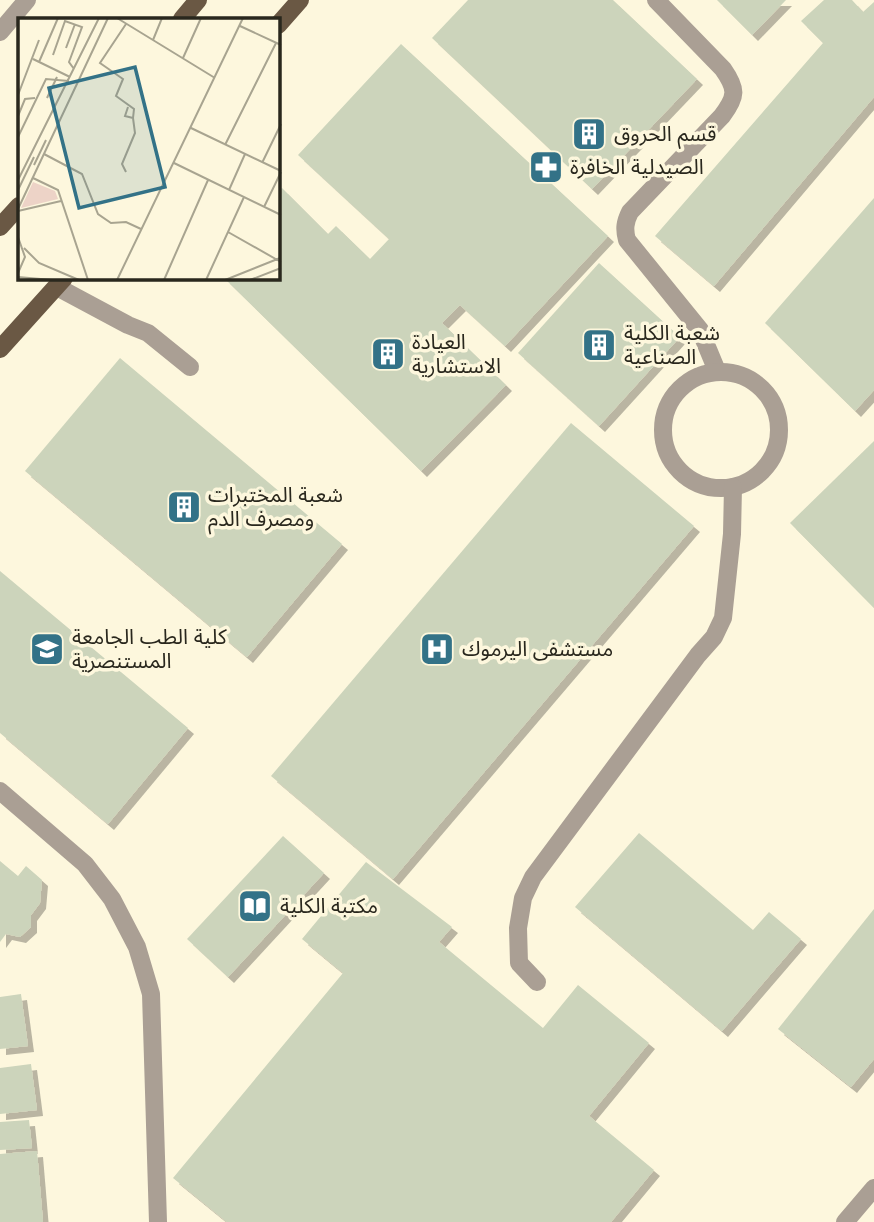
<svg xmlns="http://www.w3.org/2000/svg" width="874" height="1222" font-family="Poppins,'Noto Sans Arabic',sans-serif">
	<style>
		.building { fill: #ccd4bb; filter: url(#shadow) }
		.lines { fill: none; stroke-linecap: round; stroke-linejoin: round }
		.service { stroke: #aa9f94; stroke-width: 18 }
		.minor { stroke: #aa9f94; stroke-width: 18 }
		.primary { stroke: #6a5844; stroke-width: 18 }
		.labels { text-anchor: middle; stroke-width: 7; stroke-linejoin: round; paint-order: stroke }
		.poi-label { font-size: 21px; fill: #29271d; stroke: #fdf7dd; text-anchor: start }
		.inset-road { fill: none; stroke: #a8a490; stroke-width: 2 }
		.view { fill: #337287; fill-opacity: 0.15; stroke: #337287; stroke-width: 3.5 }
		.inset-edge { fill: none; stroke: #29271d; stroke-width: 3.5 }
	</style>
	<defs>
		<filter id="shadow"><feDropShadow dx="6" dy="6" stdDeviation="0" flood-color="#0004"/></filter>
	</defs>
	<rect width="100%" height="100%" fill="#fdf7dd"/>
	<!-- building -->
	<g class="building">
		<polygon points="468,0 613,0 697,79 592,189 432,38"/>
		<polygon points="717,0 786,0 752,35"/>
		<polygon points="824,0 852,0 863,12 874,2 874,97 714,286 655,236 823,43 801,21"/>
		<polygon points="401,44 608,236 505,346 460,305 442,323 506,385 421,471 224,278 278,278 278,191 282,188 328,234 336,226 370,259 389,239 298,155"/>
		<polygon points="874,198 874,390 855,411 765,323"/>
		<polygon points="599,263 680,337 599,426 518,353"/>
		<polygon points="120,358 342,544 247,657 25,471"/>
		<polygon points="571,423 694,526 393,879 271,776"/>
		<polygon points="874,441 874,608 790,523"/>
		<polygon points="0,571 188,728 108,824 0,733"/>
		<polygon points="639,833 753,930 769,912 801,939 722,1031 575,907"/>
		<polygon points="283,836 324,873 228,977 187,939"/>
		<polygon points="0,861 18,876 26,866 42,880 40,903 31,915 31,927 20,937 6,934 0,942"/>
		<polygon points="366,862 452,927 439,942 543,1028 578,985 649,1043 589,1116 654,1170 611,1222 227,1222 173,1178 343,973 302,939"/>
		<polygon points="874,909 874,1059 851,1087 778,1029"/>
		<polygon points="21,994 28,1046 0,1049 0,997"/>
		<polygon points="31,1064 37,1110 0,1114 0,1068"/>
		<polygon points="29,1120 32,1148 0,1150 0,1122"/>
		<polygon points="37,1151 43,1222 0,1222 0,1154"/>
	</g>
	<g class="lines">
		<!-- service -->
		<g class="service">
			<path d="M656,0L723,69C737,89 737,96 722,116L630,212C625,222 624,229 627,240L700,330L717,371"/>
			<polyline points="0,32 27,0"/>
			<polyline points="57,287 128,325 148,333 190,367"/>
			<circle cx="721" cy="430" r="58"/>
			<polyline points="0,791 85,864 112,899 137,947 151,994 158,1222"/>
			<polyline points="537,982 519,963 518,928 523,898 533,877 698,655 714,637 723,618 732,534 733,487"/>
		</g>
		<!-- minor -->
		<polyline class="minor" points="845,1222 874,1188"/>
		<!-- primary -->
		<g class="primary">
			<polyline points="182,19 198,0"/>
			<polyline points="278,25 300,0"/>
			<polyline points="0,227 19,206"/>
			<polyline points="0,349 64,278"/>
		</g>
	</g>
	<!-- icons -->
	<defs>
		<g id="building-square" transform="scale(1.75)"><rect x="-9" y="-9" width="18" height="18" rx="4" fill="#337287" stroke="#fdf7dd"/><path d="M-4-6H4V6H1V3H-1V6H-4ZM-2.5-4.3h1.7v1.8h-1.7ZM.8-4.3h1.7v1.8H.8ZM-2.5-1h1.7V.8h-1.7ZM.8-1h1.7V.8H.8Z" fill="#fff"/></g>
		<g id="pharmacy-square" transform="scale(1.75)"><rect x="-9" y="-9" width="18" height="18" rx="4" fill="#337287" stroke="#fdf7dd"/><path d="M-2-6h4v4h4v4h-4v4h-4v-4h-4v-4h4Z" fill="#fff"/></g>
		<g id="university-square" transform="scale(1.75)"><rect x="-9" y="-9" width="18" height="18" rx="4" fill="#337287" stroke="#fdf7dd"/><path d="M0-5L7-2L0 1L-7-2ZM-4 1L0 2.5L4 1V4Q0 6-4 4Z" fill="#fff"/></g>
		<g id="hospital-square" transform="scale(1.75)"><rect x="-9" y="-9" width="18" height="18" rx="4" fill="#337287" stroke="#fdf7dd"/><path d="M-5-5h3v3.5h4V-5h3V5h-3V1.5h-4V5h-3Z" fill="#fff"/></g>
		<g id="library-square" transform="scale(1.75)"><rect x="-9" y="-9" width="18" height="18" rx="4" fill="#337287" stroke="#fdf7dd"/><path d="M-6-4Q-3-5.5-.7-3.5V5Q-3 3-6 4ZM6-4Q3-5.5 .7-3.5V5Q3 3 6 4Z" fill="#fff"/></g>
	</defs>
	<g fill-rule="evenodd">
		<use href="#building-square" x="589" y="134"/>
		<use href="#pharmacy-square" x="546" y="167"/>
		<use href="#building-square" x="599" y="345"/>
		<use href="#building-square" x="388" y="354"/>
		<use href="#building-square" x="184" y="507"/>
		<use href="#university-square" x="47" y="649"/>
		<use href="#hospital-square" x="437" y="649"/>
		<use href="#library-square" x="255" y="906"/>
	</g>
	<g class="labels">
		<!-- poi labels -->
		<g class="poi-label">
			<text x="614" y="141">قسم الحروق</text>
			<text x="570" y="174">الصيدلية الخافرة</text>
			<text x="624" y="340">شعبة الكلية<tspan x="624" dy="24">الصناعية</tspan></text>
			<text x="412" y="349">العيادة<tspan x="412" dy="24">الاستشارية</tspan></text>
			<text x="208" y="502">شعبة المختبرات<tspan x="208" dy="24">ومصرف الدم</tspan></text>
			<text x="72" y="644">كلية الطب الجامعة<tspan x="72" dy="24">المستنصرية</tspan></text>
			<text x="462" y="656">مستشفى اليرموك</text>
			<text x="280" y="913">مكتبة الكلية</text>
		</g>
	</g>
	<!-- overview -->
	<g transform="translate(18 18)">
		<rect width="262" height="262" fill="#fdf7dd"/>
		<path d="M15,164L37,173L40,181L3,190Z" fill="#edd3c7"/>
		<path class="inset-road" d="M99,0L197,60M108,6L82,45L105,61L98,78L116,91L115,100L107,98L110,89M222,8L263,27M135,22L144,0M48,30L57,6M35,37L47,3L64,9L51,44L56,51M165,40L183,0M15,41L52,59M21,44L40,0M0,77L21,22M29,80L39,59M0,98L7,81L17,80M173,110L263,153M0,119L28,61L51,63M207,127L258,25M26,136L64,156L80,196L93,205L108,204L123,211M156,145L263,197M244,145L263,106M16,147L28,122M108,154L104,146L117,115L115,100M15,160L40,172L70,262M0,162L81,0M0,172L16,139M211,172L227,136M246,189L263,154M0,191L90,0M0,193L43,183M210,214L263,244M0,219L7,239L0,255M6,230L21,245L61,262M0,259L34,262M99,262L225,0M146,262L190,162M188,262L226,179M207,262L262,240M232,262L263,250"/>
		<path class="view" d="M117,49L147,169L61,190L31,70Z"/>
		<rect width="262" height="262" class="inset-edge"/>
	</g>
</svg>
